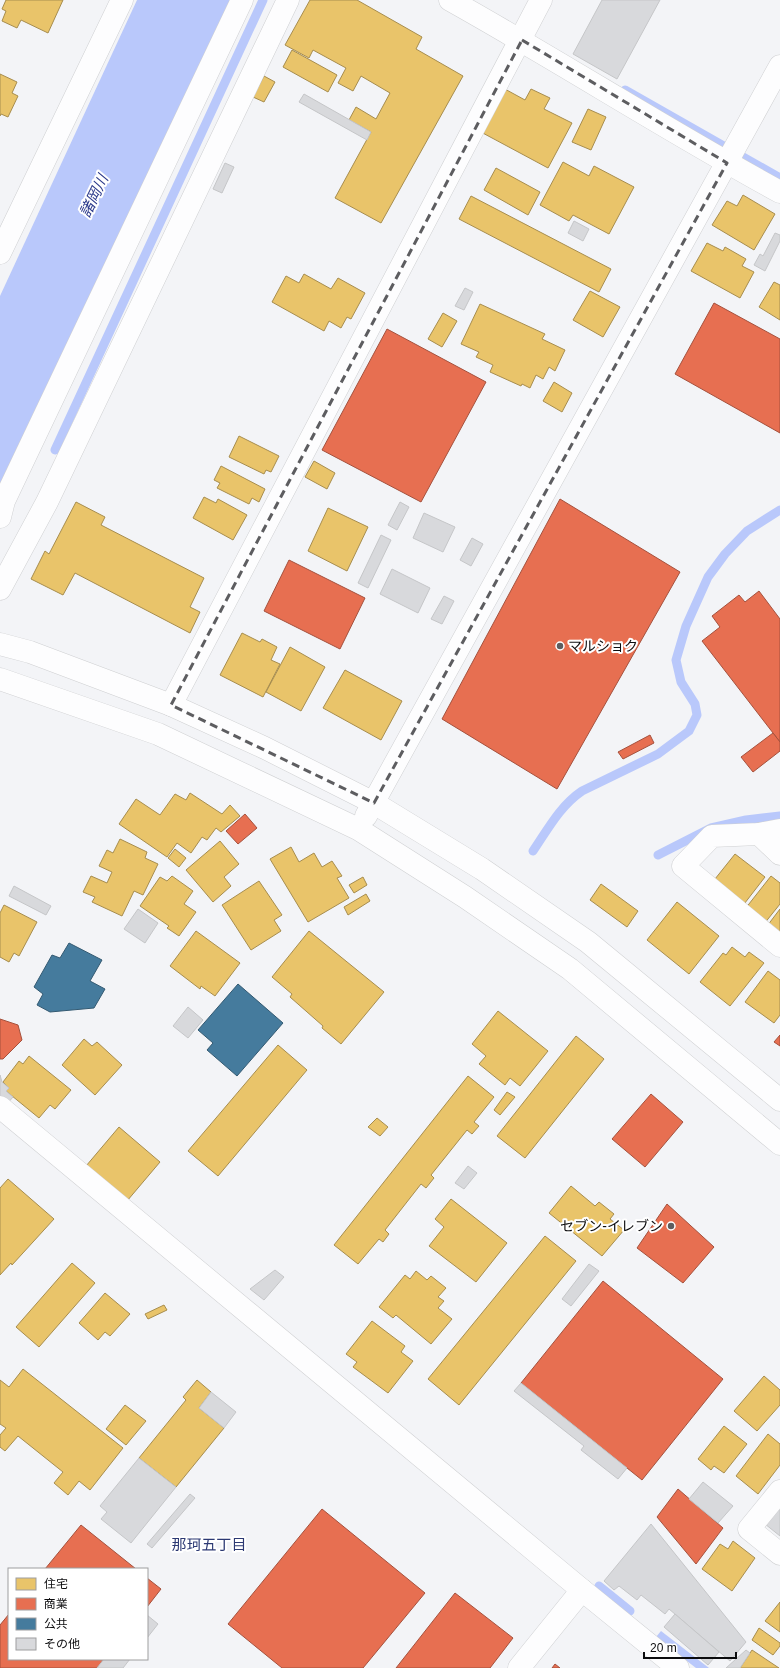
<svg xmlns="http://www.w3.org/2000/svg" width="780" height="1668" font-family="Arial,'Noto Sans JP',sans-serif">
	<style>
		.water { fill: #b9c8fb }
		.homes { fill: #e9c46a; stroke: #a78d4e }
		.shops { fill: #e76f51; stroke: #a5513d }
		.public { fill: #457b9d; stroke: #345a72 }
		.lines { fill: none; stroke-linecap: round; stroke-linejoin: round }
		.stream { stroke: #b9c8fb; stroke-width: 9 }
		.building { fill: #d8d9dc; stroke: #c5c6c8 }
		.street-casing { stroke: #cfd0d2; stroke-width: 23 }
		.secondary-casing { stroke: #cfd0d2; stroke-width: 23 }
		.street { stroke: #fdfdfe; stroke-width: 22 }
		.secondary { stroke: #fdfdfe; stroke-width: 22 }
		.marked { fill: none; stroke: #5d5d60; stroke-width: 3; stroke-dasharray: 8 5; stroke-linejoin: round }
		.poi-dot { fill: #5d5d60; stroke: #fff; stroke-width: 1.5 }
		.labels { text-anchor: middle; stroke-width: 4; stroke-linejoin: round; paint-order: stroke }
		.poi-label { font-size: 14px; fill: #0c0c0e; stroke: #fff; text-anchor: start }
		.water-label { font-size: 15px; font-style: italic; fill: #2c3a8b; stroke: #fff }
		.neighbourhood-label { font-size: 15px; fill: #2c3973; stroke: #fff }
	</style>
	<rect width="100%" height="100%" fill="#f3f4f7"/>
	<!-- water -->
	<g class="water">
		<polygon points="137,0 237,0 0,502 0,296"/>
		<polygon points="661,1631 709,1668 696,1668 656,1637"/>
	</g>
	<!-- homes -->
	<g class="homes">
		<polygon points="6,0 63,0 48,33 21,20 17,28 2,21 6,11 2,9"/>
		<polygon points="310,0 357,0 422,37 416,49 463,76 381,223 335,198 371,132 349,120 356,107 376,119 390,93 361,76 353,91 338,83 346,68 313,50 309,58 285,45"/>
		<polygon points="292,50 337,75 328,92 283,67"/>
		<polygon points="0,74 17,82 12,93 18,96 8,117 1,114 0,116"/>
		<polygon points="264,76 275,82 264,102 253,97"/>
		<polygon points="503,88 525,100 531,89 550,98 544,109 572,123 548,168 479,131"/>
		<polygon points="588,109 606,117 591,150 572,142"/>
		<polygon points="563,162 589,176 594,166 634,187 609,234 573,215 569,221 540,205"/>
		<polygon points="496,168 540,192 528,215 484,190"/>
		<polygon points="743,195 775,214 754,250 712,225 727,201 737,206"/>
		<polygon points="471,196 611,269 599,292 459,219"/>
		<polygon points="707,243 723,251 725,247 746,259 742,266 754,272 740,298 691,271"/>
		<polygon points="304,274 331,289 338,278 365,293 351,319 347,317 341,328 329,321 324,331 272,302 286,276 299,283"/>
		<polygon points="774,282 780,285 780,320 759,307"/>
		<polygon points="590,291 620,307 603,337 573,320"/>
		<polygon points="480,304 545,334 542,339 565,350 555,371 549,367 543,379 536,375 530,388 522,384 521,386 490,372 493,365 476,357 479,352 461,344"/>
		<polygon points="443,313 457,321 442,347 428,339"/>
		<polygon points="554,382 572,393 562,412 543,401"/>
		<polygon points="239,436 279,456 271,472 266,470 264,474 229,457"/>
		<polygon points="314,461 335,473 327,489 305,477"/>
		<polygon points="221,466 265,489 259,502 252,498 249,504 217,488 220,483 214,480"/>
		<polygon points="204,497 216,503 218,499 247,515 233,540 193,518"/>
		<polygon points="76,502 105,517 101,525 204,578 190,607 200,612 190,633 75,573 63,595 31,579 45,551 49,554"/>
		<polygon points="328,508 368,527 347,571 308,551"/>
		<polygon points="242,633 260,642 262,639 277,647 271,660 280,664 263,697 220,675"/>
		<polygon points="290,647 325,667 301,711 266,692"/>
		<polygon points="345,670 402,701 381,740 323,708"/>
		<polygon points="190,793 222,814 230,805 240,816 221,832 216,828 207,840 202,837 191,853 177,843 167,857 119,824 136,799 160,815 175,794 186,800"/>
		<polygon points="120,839 147,852 145,858 158,864 143,895 134,891 122,916 92,902 95,897 83,892 91,876 107,883 112,872 99,866 107,850 113,853"/>
		<polygon points="220,841 239,864 224,877 231,886 213,902 186,870"/>
		<polygon points="291,847 299,862 314,853 322,867 332,861 342,876 337,878 349,898 308,922 270,859"/>
		<polygon points="175,849 186,858 179,867 168,858"/>
		<polygon points="735,854 765,877 741,908 711,884"/>
		<polygon points="172,876 193,891 184,904 196,912 179,936 167,928 169,926 140,906 160,877 167,881"/>
		<polygon points="771,876 780,883 780,904 764,924 745,909"/>
		<polygon points="363,877 367,885 354,893 349,885"/>
		<polygon points="259,881 282,915 274,920 281,931 251,950 222,905"/>
		<polygon points="601,884 638,911 627,927 590,900"/>
		<polygon points="366,894 370,901 348,915 344,907"/>
		<polygon points="677,902 719,936 689,974 647,940"/>
		<polygon points="4,905 37,922 19,956 14,953 9,962 0,957 0,913"/>
		<polygon points="780,909 780,943 764,930"/>
		<polygon points="196,931 240,963 215,996 201,986 200,989 170,966"/>
		<polygon points="309,931 384,992 341,1044 322,1028 323,1026 290,997 292,994 272,977"/>
		<polygon points="732,947 745,957 749,952 764,963 730,1006 700,982 723,953 726,955"/>
		<polygon points="768,971 780,980 780,1015 774,1023 745,1002"/>
		<polygon points="498,1011 548,1051 520,1086 510,1078 505,1085 479,1064 486,1056 472,1044"/>
		<polygon points="576,1036 604,1059 525,1158 497,1136"/>
		<polygon points="84,1039 92,1046 97,1042 122,1065 95,1095 62,1065"/>
		<polygon points="278,1045 307,1070 218,1176 188,1151"/>
		<polygon points="29,1056 71,1090 55,1109 50,1105 39,1118 6,1091 9,1088 3,1082 19,1061 23,1064"/>
		<polygon points="468,1076 494,1097 474,1122 479,1126 472,1134 467,1130 431,1175 434,1178 426,1188 421,1184 385,1230 389,1234 383,1242 379,1239 358,1264 334,1245"/>
		<polygon points="507,1092 515,1097 500,1115 494,1110"/>
		<polygon points="377,1118 388,1127 380,1136 368,1127"/>
		<polygon points="119,1127 160,1162 127,1201 86,1166"/>
		<polygon points="8,1179 54,1219 12,1265 11,1263 0,1275 0,1188"/>
		<polygon points="571,1186 595,1206 599,1202 614,1214 610,1219 624,1230 602,1256 549,1213"/>
		<polygon points="451,1199 507,1243 476,1282 429,1246 444,1227 435,1219"/>
		<polygon points="545,1236 576,1261 459,1405 428,1379"/>
		<polygon points="72,1263 95,1283 39,1347 16,1327"/>
		<polygon points="416,1271 427,1280 431,1276 446,1288 438,1297 444,1301 438,1308 452,1319 431,1344 396,1315 393,1318 379,1307 405,1275 410,1279"/>
		<polygon points="105,1293 130,1314 110,1336 105,1332 98,1340 79,1323"/>
		<polygon points="164,1305 167,1310 148,1319 145,1314"/>
		<polygon points="372,1321 405,1346 401,1352 413,1361 388,1393 353,1367 357,1362 346,1354"/>
		<polygon points="23,1369 123,1448 90,1490 79,1481 68,1495 54,1483 63,1472 18,1436 5,1451 0,1447 0,1435 6,1428 0,1424 0,1380 9,1387"/>
		<polygon points="764,1376 780,1390 780,1405 757,1431 734,1411"/>
		<polygon points="197,1380 211,1392 199,1408 224,1428 176,1487 139,1458 186,1400 183,1397"/>
		<polygon points="125,1405 146,1421 126,1445 106,1429"/>
		<polygon points="724,1426 747,1444 724,1473 714,1466 711,1470 698,1459"/>
		<polygon points="768,1434 780,1444 780,1465 758,1494 736,1476"/>
		<polygon points="733,1541 755,1558 732,1591 702,1569 720,1544 728,1549"/>
		<polygon points="780,1602 780,1632 765,1621"/>
		<polygon points="759,1628 780,1643 780,1646 773,1655 752,1640"/>
		<polygon points="752,1650 779,1668 740,1668"/>
	</g>
	<!-- shops -->
	<g class="shops">
		<polygon points="714,303 780,339 780,433 675,374"/>
		<polygon points="387,329 486,382 421,502 322,450"/>
		<polygon points="560,499 680,572 557,789 442,719"/>
		<polygon points="289,560 365,598 340,649 264,611"/>
		<polygon points="759,591 780,619 780,742 702,641 720,627 712,616 739,595 745,602"/>
		<polygon points="773,733 780,742 780,751 753,772 741,757"/>
		<polygon points="650,735 654,743 623,759 618,752"/>
		<polygon points="245,814 257,828 238,844 226,831"/>
		<polygon points="0,1019 18,1025 22,1040 3,1059 0,1059"/>
		<polygon points="780,1035 780,1046 774,1042"/>
		<polygon points="651,1094 683,1122 645,1167 612,1139"/>
		<polygon points="667,1204 714,1247 683,1283 637,1248"/>
		<polygon points="603,1281 723,1379 642,1480 521,1383"/>
		<polygon points="678,1489 723,1528 696,1564 657,1517"/>
		<polygon points="322,1509 425,1593 363,1668 282,1668 228,1624"/>
		<polygon points="81,1525 136,1569 45,1569"/>
		<polygon points="147,1578 161,1589 147,1607"/>
		<polygon points="455,1593 513,1638 490,1668 396,1668"/>
		<polygon points="9,1614 9,1659 104,1659 97,1668 0,1668 0,1625"/>
		<polygon points="555,1664 560,1668 552,1668"/>
	</g>
	<!-- public -->
	<g class="public">
		<polygon points="69,943 102,960 90,981 105,989 94,1008 50,1012 37,1005 43,994 34,987 52,955 60,958"/>
		<polygon points="238,984 283,1023 237,1076 207,1050 213,1043 198,1030"/>
	</g>
	<g class="lines">
		<!-- stream -->
		<g class="stream">
			<polyline points="625,90 780,178"/>
			<polyline points="55,450 263,0"/>
			<path d="M533,851C548,829 560,806 582,791L658,754L689,731L697,715L695,704L681,682L676,660L686,626L708,577L725,554L747,531L780,510"/>
			<polyline points="658,855 711,828 746,820 780,816"/>
			<polyline points="599,1586 630,1611"/>
		</g>
	</g>
	<!-- building -->
	<g class="building">
		<polygon points="602,0 660,0 617,79 573,54"/>
		<polygon points="304,94 371,132 367,140 299,102"/>
		<polygon points="225,163 234,167 222,193 213,189"/>
		<polygon points="574,221 589,229 583,241 568,233"/>
		<polygon points="775,233 780,235 780,241 765,271 754,265 760,254 763,256"/>
		<polygon points="465,288 473,292 464,310 455,306"/>
		<polygon points="400,502 409,507 397,530 388,525"/>
		<polygon points="424,513 455,527 443,552 413,538"/>
		<polygon points="381,535 391,540 368,588 358,583"/>
		<polygon points="472,538 483,544 471,566 460,560"/>
		<polygon points="392,569 430,588 418,613 380,594"/>
		<polygon points="444,596 454,601 442,624 431,619"/>
		<polygon points="14,886 51,906 46,915 9,896"/>
		<polygon points="138,909 158,923 145,943 124,929"/>
		<polygon points="188,1007 203,1020 188,1038 173,1026"/>
		<polygon points="0,1075 2,1082 9,1088 6,1091 13,1097 6,1105 0,1100"/>
		<polygon points="468,1166 477,1173 464,1189 455,1183"/>
		<polygon points="589,1264 599,1271 571,1306 562,1299"/>
		<polygon points="275,1270 284,1277 264,1300 250,1289"/>
		<polygon points="521,1383 627,1468 618,1479 581,1450 584,1446 514,1391"/>
		<polygon points="211,1392 236,1412 224,1428 199,1408"/>
		<polygon points="139,1458 176,1487 131,1543 101,1519 107,1512 100,1506"/>
		<polygon points="703,1482 733,1506 718,1523 689,1499"/>
		<polygon points="190,1494 195,1498 152,1548 147,1544"/>
		<polygon points="780,1505 780,1536 765,1524"/>
		<polygon points="651,1524 746,1642 730,1661 669,1609 665,1614 641,1595 637,1600 619,1586 614,1590 604,1581"/>
		<polygon points="675,1614 719,1652 708,1665 664,1627"/>
		<polygon points="147,1615 158,1624 147,1638"/>
		<polygon points="746,1650 750,1653 740,1668 726,1668"/>
		<polygon points="104,1659 130,1659 123,1668 97,1668"/>
	</g>
	<g class="lines">
		<!-- street casing -->
		<g class="street-casing">
			<g id="street">
				<path d="M450,0C561,62 668,131 780,192"/>
				<polyline points="0,253 122,0"/>
				<polyline points="0,517 4,501 242,0"/>
				<polyline points="0,589 47,502 288,0"/>
				<polyline points="171,705 541,0"/>
				<polyline points="780,830 759,834 712,836 683,866 780,946"/>
				<polyline points="759,834 780,854"/>
				<polyline points="0,1107 582,1590 678,1668"/>
				<polyline points="780,1491 749,1529 780,1554"/>
				<polyline points="519,1668 582,1590"/>
			</g>
		</g>
		<!-- secondary casing -->
		<g class="secondary-casing">
			<g id="secondary">
				<polyline points="0,644 30,652 171,705 265,748 374,803 482,869 588,942 780,1100"/>
				<polyline points="0,679 158,734 358,829 465,897 570,969 780,1144"/>
				<polyline points="366,816 780,66"/>
			</g>
		</g>
		<!-- street -->
		<use href="#street" class="street"/>
		<!-- secondary -->
		<use href="#secondary" class="secondary"/>
	</g>
	<!-- marked area -->
	<path class="marked" d="M522,40L727,163L374,803L171,705Z"/>
	<!-- markers -->
	<g class="poi-dot">
		<circle cx="560" cy="646" r="4"/>
		<circle cx="671" cy="1226" r="4"/>
	</g>
	<g class="labels">
		<!-- poi labels -->
		<g class="poi-label">
			<text x="568" y="651">マルショク</text>
			<text x="663" y="1231" text-anchor="end">セブン-イレブン</text>
		</g>
		<!-- water labels -->
		<g class="water-label">
			<text transform="translate(94 196) rotate(-64)" y="5">諸岡川</text>
		</g>
		<!-- neighbourhood labels -->
		<g class="neighbourhood-label">
			<text x="209" y="1550">那珂五丁目</text>
		</g>
	</g>
	<!-- legend -->
	<rect x="8" y="1568" width="140" height="92" fill="#ffffff" stroke="#9e9e9f"/>
	<rect x="16" y="1578" width="20" height="12" fill="#e9c46a" stroke="#9e9e9f"/>
	<text x="44" y="1588" font-size="12" fill="#0c0c0e">住宅</text>
	<rect x="16" y="1598" width="20" height="12" fill="#e76f51" stroke="#9e9e9f"/>
	<text x="44" y="1608" font-size="12" fill="#0c0c0e">商業</text>
	<rect x="16" y="1618" width="20" height="12" fill="#457b9d" stroke="#9e9e9f"/>
	<text x="44" y="1628" font-size="12" fill="#0c0c0e">公共</text>
	<rect x="16" y="1638" width="20" height="12" fill="#d8d9dc" stroke="#9e9e9f"/>
	<text x="44" y="1648" font-size="12" fill="#0c0c0e">その他</text>
	<!-- scale -->
	<path d="M644 1652v6h92v-6" fill="none" stroke="#0c0c0e" stroke-width="2"/>
	<text x="650" y="1652" font-size="12" fill="#0c0c0e" stroke="#ffffff" stroke-width="3" paint-order="stroke">20 m</text>
</svg>
